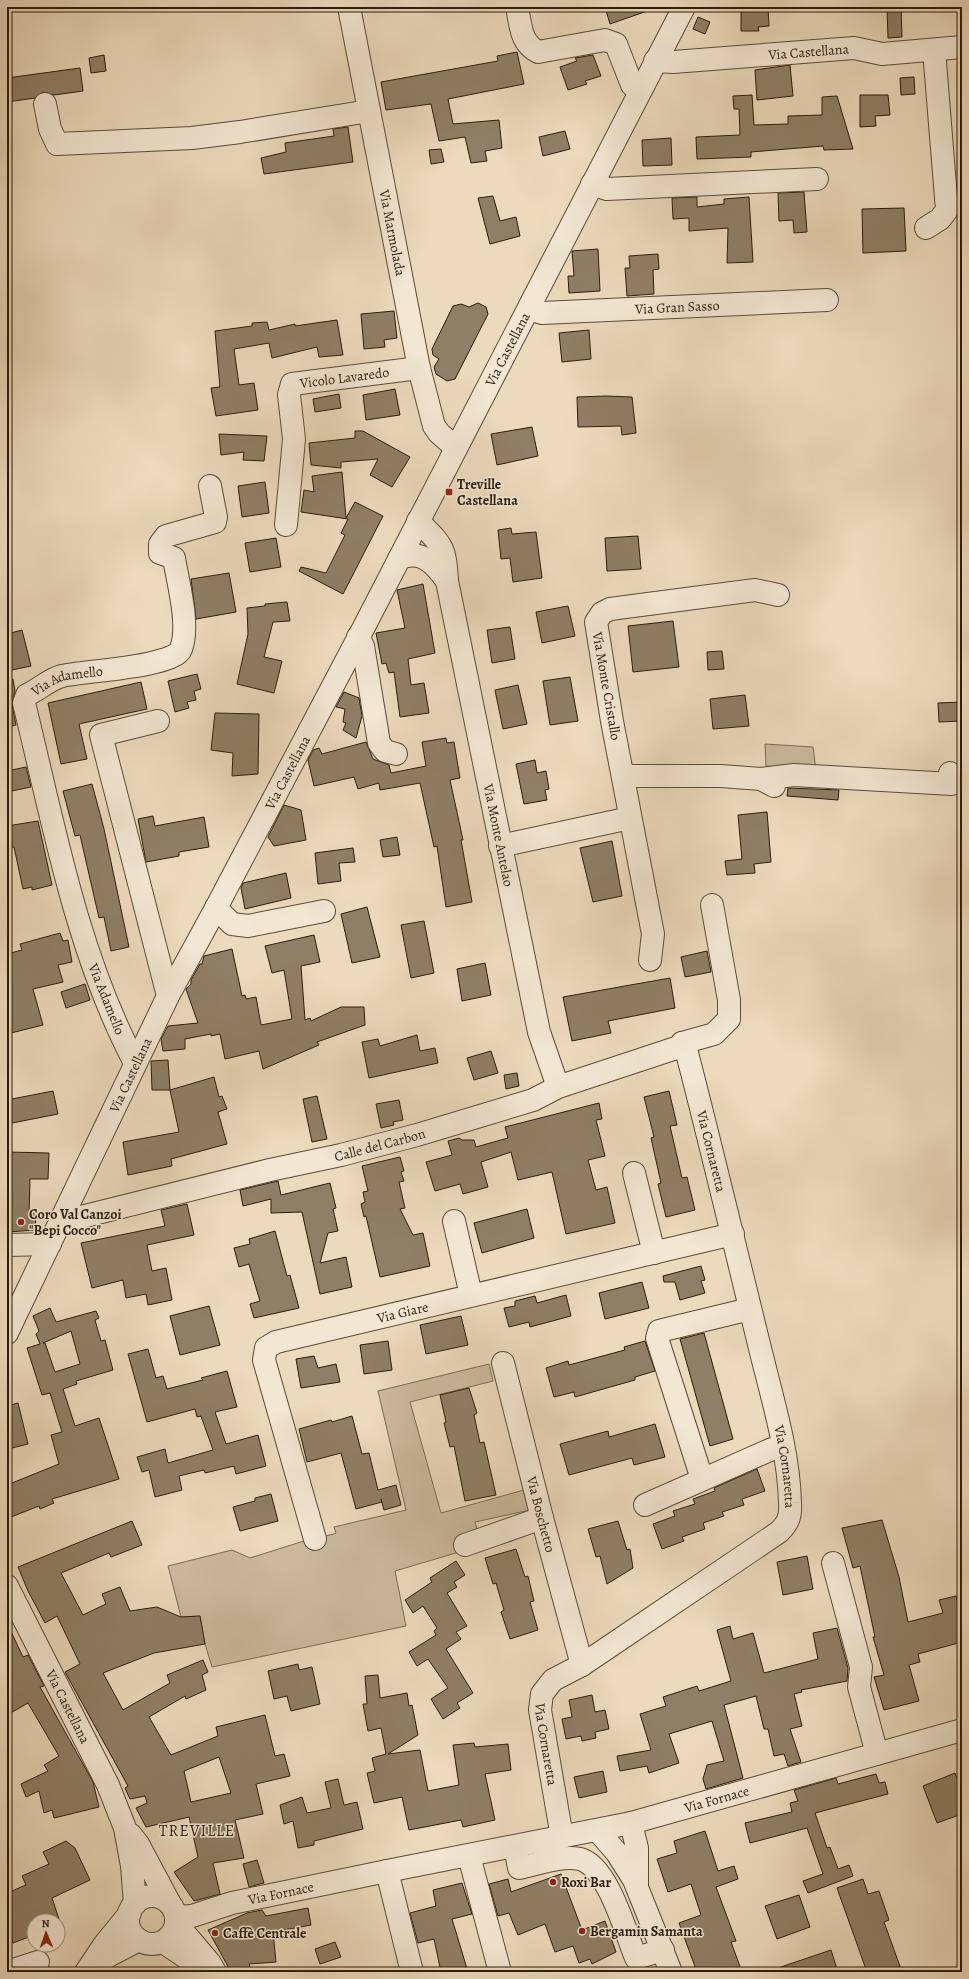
<svg xmlns="http://www.w3.org/2000/svg" width="969" height="1979" font-family="Alegreya,serif">
	<style>
		.green { fill: #cbba9e; stroke: #7b6b54 }
		.building { fill: #8f7f66; stroke: #2b1c09; fill-rule: evenodd }
		.lines { fill: none; stroke-linecap: round; stroke-linejoin: round }
		.minor-casing { stroke: #5b4c36; stroke-width: 24 }
		.minor { stroke: #f3e7d3; stroke-width: 22 }
		.poi-dot { fill: #8f2418; stroke: #f3e7d3; stroke-width: 1.5 }
		.labels { text-anchor: middle; stroke-width: 3; stroke-linejoin: round; paint-order: stroke }
		.street-label { font-size: 14px; fill: #2b1c09; stroke: #f3e7d3 }
		.poi-label { font-size: 14px; font-weight: bold; fill: #2b1c09; stroke: #f3e7d3; text-anchor: start }
		.quarter-label { font-size: 16px; letter-spacing: 1px; fill: #2b1c09; stroke: #f3e7d3 }
	</style>
	<rect width="100%" height="100%" fill="#ecdabc"/>
	<filter id="stains"><feTurbulence type="fractalNoise" baseFrequency=".005" numOctaves="4"/><feColorMatrix values="0 0 0 0 .2 0 0 0 0 .09 0 0 0 0 .02 0 0 0 .5 -.17"/></filter>
	<radialGradient id="worn" r=".72"><stop offset=".6" stop-color="#630" stop-opacity="0"/><stop offset="1" stop-color="#630" stop-opacity=".3"/></radialGradient>
	<!-- green -->
	<g class="green">
		<polygon points="765,744 813,747 816,770 766,766"/>
		<polygon points="489,1364 493,1381 410,1402 441,1513 524,1490 530,1510 475,1522 479,1536 466,1550 395,1571 406,1626 212,1667 205,1644 200,1616 181,1617 168,1566 232,1550 250,1558 307,1540 334,1534 336,1533 334,1527 406,1510 378,1391"/>
	</g>
	<!-- building -->
	<g class="building">
		<polygon points="605,7 652,7 653,9 610,24"/>
		<polygon points="741,7 768,7 769,26 758,27 759,31 741,31"/>
		<polygon points="887,8 901,8 902,37 888,38"/>
		<polygon points="698,17 710,22 705,34 693,29"/>
		<polygon points="517,52 524,84 448,99 453,124 499,120 502,148 485,151 487,161 471,163 465,137 439,141 431,104 386,110 381,82 498,61 497,56"/>
		<polygon points="104,55 106,71 91,73 89,58"/>
		<polygon points="593,55 601,76 585,81 587,84 568,90 560,67 577,61 575,58"/>
		<polygon points="790,65 793,96 757,100 755,70"/>
		<polygon points="80,68 83,91 54,95 43,92 35,98 7,102 7,78"/>
		<polygon points="914,77 915,94 901,95 900,78"/>
		<polygon points="752,95 754,125 788,124 788,116 822,115 822,97 837,96 853,149 824,150 823,146 751,152 751,157 697,159 696,137 740,135 739,109 734,109 733,96"/>
		<polygon points="860,95 888,95 890,115 875,116 876,126 860,127"/>
		<polygon points="348,127 353,162 264,174 261,158 286,152 285,143 334,136 333,129"/>
		<polygon points="565,131 570,149 543,156 539,137"/>
		<polygon points="671,138 672,165 643,166 642,140"/>
		<polygon points="441,149 444,162 431,164 429,150"/>
		<polygon points="804,192 807,232 794,233 793,220 779,221 778,193"/>
		<polygon points="493,196 500,221 516,217 520,236 490,244 478,198"/>
		<polygon points="697,197 697,207 724,204 724,199 749,197 753,262 727,263 728,228 689,231 689,218 673,219 672,198"/>
		<polygon points="904,208 906,251 863,253 862,209"/>
		<polygon points="598,249 600,291 569,293 568,276 574,276 572,251"/>
		<polygon points="658,254 659,269 653,270 654,294 627,296 625,268 630,268 629,256"/>
		<polygon points="478,303 486,307 488,314 455,379 447,381 436,374 434,367 439,359 433,355 432,349 453,306 461,304 469,307"/>
		<polygon points="394,311 397,338 384,340 385,347 364,349 361,314"/>
		<polygon points="337,320 343,355 319,357 317,347 272,358 269,343 234,349 239,385 254,383 258,410 216,416 211,388 220,387 215,331 252,326 252,323 267,322 269,330 295,324 295,326"/>
		<polygon points="589,330 591,359 562,362 559,333"/>
		<polygon points="395,389 400,415 366,420 363,395"/>
		<polygon points="339,394 341,408 315,412 313,399"/>
		<polygon points="605,396 632,397 636,433 622,435 621,426 578,427 577,397"/>
		<polygon points="532,427 538,456 497,465 491,434"/>
		<polygon points="355,431 363,431 410,457 392,487 370,475 378,459 341,462 341,468 311,465 309,443 355,438"/>
		<polygon points="219,434 267,436 264,461 243,460 244,452 221,455"/>
		<polygon points="342,472 346,518 355,502 383,516 343,594 299,571 301,567 326,573 345,535 341,533 348,519 301,512 304,490 314,492 312,476"/>
		<polygon points="265,482 269,513 242,517 238,486"/>
		<polygon points="511,528 512,534 536,532 542,578 513,582 510,558 501,559 498,530"/>
		<polygon points="638,536 641,569 607,571 605,538"/>
		<polygon points="276,538 281,567 250,572 245,543"/>
		<polygon points="229,573 236,612 196,619 191,579"/>
		<polygon points="423,584 435,653 408,659 411,685 424,683 429,713 400,717 394,672 389,673 386,663 382,664 376,633 405,628 397,590"/>
		<polygon points="287,602 290,621 273,622 264,657 282,661 274,693 237,684 248,634 247,608 265,606 265,604"/>
		<polygon points="568,606 575,636 542,643 536,612"/>
		<polygon points="673,621 679,667 633,672 628,626"/>
		<polygon points="510,627 515,659 492,663 487,630"/>
		<polygon points="22,630 31,666 7,671 7,634"/>
		<polygon points="722,651 724,669 708,670 707,652"/>
		<polygon points="197,674 201,689 194,691 196,700 187,702 189,708 175,712 168,681"/>
		<polygon points="570,677 578,721 550,725 543,681"/>
		<polygon points="13,679 15,691 12,705 16,725 7,727 7,680"/>
		<polygon points="141,682 147,709 79,724 87,759 61,764 48,703"/>
		<polygon points="518,685 527,724 503,729 495,690"/>
		<polygon points="344,692 359,698 362,716 356,738 343,730 346,723 343,722 345,709 336,707"/>
		<polygon points="745,695 749,726 713,729 710,699"/>
		<polygon points="962,702 962,721 939,722 938,703"/>
		<polygon points="215,713 259,714 258,774 232,776 233,753 211,750"/>
		<polygon points="446,738 447,743 454,742 460,778 450,780 463,840 461,840 472,902 446,907 437,846 434,847 420,783 380,790 379,783 358,789 354,777 314,786 308,760 313,750 319,748 322,754 366,742 373,759 389,765 391,773 426,766 422,742"/>
		<polygon points="535,760 537,773 546,771 549,789 545,790 547,800 524,804 516,764"/>
		<polygon points="26,767 31,787 7,792 7,771"/>
		<polygon points="92,784 104,829 129,947 111,951 104,917 99,918 80,835 75,836 63,791"/>
		<polygon points="788,788 839,790 838,800 787,796"/>
		<polygon points="284,805 301,810 306,840 274,846 268,837"/>
		<polygon points="767,812 771,862 754,864 755,873 727,875 725,861 742,859 738,815"/>
		<polygon points="153,816 155,826 204,817 209,847 179,852 179,856 146,862 138,819"/>
		<polygon points="38,821 52,885 32,890 32,887 23,889 14,847 12,847 10,840 7,841 7,826"/>
		<polygon points="397,837 400,855 383,857 380,840"/>
		<polygon points="612,841 622,896 593,902 580,848"/>
		<polygon points="353,848 355,862 339,863 341,881 318,884 315,853"/>
		<polygon points="286,873 291,898 245,909 241,888 243,883"/>
		<polygon points="367,907 380,957 352,963 341,914"/>
		<polygon points="424,921 434,973 411,978 401,925"/>
		<polygon points="60,933 63,941 68,940 72,962 58,965 63,982 33,989 43,1025 7,1034 7,954 22,950 20,944"/>
		<polygon points="314,935 320,962 301,966 305,1020 310,1018 311,1021 341,1007 364,1007 365,1025 317,1042 319,1045 263,1069 259,1051 225,1059 220,1034 211,1036 211,1034 185,1039 185,1049 163,1051 161,1039 168,1026 198,1023 186,989 191,984 191,980 200,964 202,964 204,956 232,949 242,996 245,995 246,999 256,997 261,1025 292,1019 284,970 272,973 265,946"/>
		<polygon points="707,951 711,972 685,977 681,957"/>
		<polygon points="485,963 491,995 462,1001 457,969"/>
		<polygon points="670,978 675,1008 608,1021 611,1033 572,1041 563,997"/>
		<polygon points="85,984 90,1000 66,1008 61,992"/>
		<polygon points="417,1035 420,1051 435,1048 438,1063 369,1078 362,1042 378,1039 380,1046"/>
		<polygon points="491,1051 498,1073 474,1080 467,1058"/>
		<polygon points="168,1060 170,1090 152,1090 151,1061"/>
		<polygon points="517,1073 519,1086 506,1089 504,1075"/>
		<polygon points="214,1077 219,1097 222,1096 227,1109 218,1112 227,1144 171,1159 172,1166 128,1175 123,1142 179,1132 170,1090"/>
		<polygon points="53,1091 58,1114 7,1124 7,1100"/>
		<polygon points="669,1091 677,1125 670,1126 682,1178 687,1177 695,1210 666,1217 658,1184 661,1183 651,1138 654,1137 644,1097"/>
		<polygon points="317,1096 327,1139 312,1142 303,1099"/>
		<polygon points="399,1100 403,1120 393,1122 394,1125 381,1128 376,1104"/>
		<polygon points="599,1103 602,1119 596,1120 605,1156 588,1160 596,1190 607,1187 615,1223 566,1234 552,1172 518,1180 511,1152 481,1162 488,1187 463,1194 460,1184 435,1191 426,1162 452,1155 448,1141 459,1138 462,1140 474,1140 476,1147 508,1138 505,1127"/>
		<polygon points="7,1152 49,1153 48,1179 30,1179 29,1214 35,1213 36,1230 7,1232"/>
		<polygon points="400,1157 404,1171 401,1172 404,1181 399,1182 405,1208 400,1209 413,1235 423,1233 430,1266 380,1277 366,1216 364,1217 361,1204 365,1202 363,1192 368,1191 362,1166"/>
		<polygon points="278,1181 281,1195 330,1183 336,1208 333,1209 338,1231 328,1233 320,1263 346,1257 352,1287 320,1294 302,1212 271,1213 271,1199 243,1206 240,1190"/>
		<polygon points="187,1204 194,1235 147,1245 152,1271 166,1268 172,1300 148,1305 146,1294 126,1298 123,1280 92,1288 81,1243 165,1226 161,1210"/>
		<polygon points="527,1209 534,1238 482,1253 474,1223"/>
		<polygon points="275,1231 287,1276 290,1275 299,1308 254,1318 250,1304 260,1301 249,1264 239,1267 234,1248 250,1244 249,1239"/>
		<polygon points="701,1266 705,1280 701,1281 705,1293 680,1300 675,1282 664,1282 663,1276"/>
		<polygon points="642,1282 649,1308 605,1319 599,1293"/>
		<polygon points="566,1295 571,1316 530,1327 529,1322 509,1327 504,1308 515,1306 515,1301 535,1296 537,1303"/>
		<polygon points="209,1306 220,1345 180,1355 170,1316"/>
		<path d="M50,1308L56,1322L96,1311L99,1318L95,1320L101,1341L105,1340L113,1370L76,1381L77,1384L63,1389L75,1426L99,1418L119,1479L52,1499L54,1503L40,1509L39,1506L11,1517L7,1507V1485L59,1464L51,1435L62,1432L50,1393L42,1395L27,1348L40,1344L36,1334L39,1331L33,1316ZM71,1331L80,1364L55,1372L45,1343H43Z"/>
		<polygon points="461,1316 468,1345 426,1354 420,1325"/>
		<polygon points="704,1333 733,1439 710,1446 680,1339"/>
		<polygon points="388,1341 392,1370 364,1374 360,1345"/>
		<polygon points="645,1341 655,1371 635,1377 635,1380 575,1397 574,1392 554,1397 546,1368 568,1361 569,1365 625,1350 624,1347"/>
		<polygon points="148,1349 156,1378 163,1376 167,1389 203,1380 201,1378 227,1371 237,1407 215,1412 226,1444 258,1435 266,1466 236,1474 234,1466 205,1473 204,1470 179,1476 182,1490 155,1497 149,1470 142,1472 137,1457 165,1449 168,1463 213,1450 201,1416 197,1417 195,1409 147,1422 128,1354"/>
		<polygon points="314,1356 318,1368 336,1364 340,1382 301,1388 296,1359"/>
		<polygon points="469,1388 477,1413 474,1415 480,1443 484,1442 496,1495 465,1501 454,1446 450,1447 444,1423 446,1422 440,1395"/>
		<polygon points="18,1403 28,1444 12,1448 9,1436 7,1437 7,1406"/>
		<polygon points="352,1416 362,1454 369,1453 378,1490 396,1485 401,1505 384,1510 381,1499 382,1502 356,1509 341,1453 307,1462 299,1429 331,1420 332,1422"/>
		<polygon points="655,1424 665,1457 634,1465 632,1458 569,1475 560,1444 608,1431 609,1437"/>
		<polygon points="757,1469 765,1491 742,1499 744,1505 722,1512 724,1516 703,1523 705,1529 682,1537 684,1541 662,1549 653,1524 675,1516 673,1511 695,1504 693,1499 715,1491 714,1488"/>
		<polygon points="271,1494 278,1521 240,1531 233,1507 255,1501 255,1498"/>
		<polygon points="882,1520 899,1577 908,1622 943,1613 939,1600 956,1596 962,1618 962,1642 918,1654 920,1662 909,1665 919,1701 884,1710 874,1677 884,1675 873,1637 875,1637 860,1566 853,1568 842,1528"/>
		<path d="M132,1521L142,1545L111,1557L109,1553L61,1573L83,1615L106,1604L102,1594L120,1587L130,1611L157,1607L181,1617L200,1616L205,1644L154,1653L103,1673L123,1710L170,1683L167,1675L203,1660L208,1672L202,1675L206,1690L186,1699L185,1696L149,1717L171,1755L218,1736L216,1727L265,1715L275,1756L284,1754L290,1776L256,1784L263,1814L235,1820L244,1858L213,1863L220,1894L202,1899L194,1901L174,1872L198,1857L189,1817L146,1827L136,1808L147,1803L145,1796L130,1799L125,1788L128,1786L65,1672L80,1664L57,1616L45,1623L28,1591L18,1567ZM219,1757L231,1793L191,1802L184,1771Z"/>
		<polygon points="618,1521 627,1550 630,1549 633,1568 607,1584 600,1556 596,1557 588,1529"/>
		<polygon points="516,1549 525,1577 528,1576 534,1601 530,1602 538,1630 510,1639 501,1612 504,1610 496,1583 493,1584 485,1558"/>
		<polygon points="807,1556 813,1589 783,1595 777,1562"/>
		<polygon points="456,1561 465,1575 454,1582 457,1587 447,1593 467,1626 456,1632 461,1639 446,1649 473,1693 457,1703 460,1708 443,1719 431,1699 448,1688 428,1659 417,1666 409,1652 436,1635 434,1631 437,1628 423,1606 413,1613 405,1600 432,1582 430,1578"/>
		<polygon points="7,1623 23,1657 28,1655 44,1686 40,1687 93,1782 99,1807 54,1818 52,1810 44,1813 39,1791 26,1797 21,1784 48,1771 44,1765 59,1756 28,1703 7,1715"/>
		<polygon points="730,1626 733,1639 753,1633 764,1673 818,1659 813,1633 837,1628 848,1668 847,1681 801,1690 802,1692 794,1694 802,1726 790,1729 801,1762 788,1766 784,1754 774,1756 768,1729 764,1729 756,1696 724,1705 743,1778 706,1789 703,1779 707,1765 724,1761 712,1721 669,1734 679,1763 649,1773 647,1766 620,1771 617,1756 651,1750 640,1714 666,1706 663,1697 697,1686 699,1691 731,1681 717,1630"/>
		<polygon points="298,1664 299,1670 312,1667 320,1704 291,1711 287,1696 274,1699 268,1671"/>
		<polygon points="378,1675 380,1698 407,1693 409,1706 412,1705 418,1735 388,1754 420,1750 428,1791 459,1785 453,1745 474,1743 475,1747 508,1744 511,1770 485,1774 495,1820 463,1827 461,1820 409,1830 402,1797 374,1803 367,1773 375,1771 372,1758 386,1754 381,1728 368,1731 363,1704 367,1704 365,1676"/>
		<polygon points="592,1695 595,1712 605,1710 609,1729 595,1732 596,1738 582,1741 581,1736 566,1739 562,1719 572,1717 569,1700"/>
		<polygon points="603,1771 607,1792 579,1798 574,1777"/>
		<polygon points="955,1773 962,1792 962,1814 937,1823 923,1786"/>
		<polygon points="876,1774 879,1783 885,1782 888,1794 815,1813 827,1848 830,1847 838,1869 849,1865 853,1876 808,1893 803,1881 823,1874 807,1828 750,1843 745,1823 792,1812 790,1803 798,1801 794,1790 836,1778 838,1784"/>
		<polygon points="338,1779 344,1805 357,1802 363,1829 314,1841 314,1845 298,1848 293,1821 284,1824 280,1805 302,1797 307,1813 331,1808 325,1782"/>
		<polygon points="705,1831 718,1871 734,1866 738,1879 716,1887 736,1941 731,1942 742,1972 697,1972 679,1923 701,1915 691,1884 668,1892 657,1859 677,1853 674,1841"/>
		<polygon points="66,1841 75,1848 90,1880 52,1898 61,1925 58,1926 58,1921 34,1921 34,1935 13,1943 7,1927 7,1893 26,1885 22,1876 49,1864 43,1852"/>
		<polygon points="257,1860 264,1883 249,1887 243,1864"/>
		<polygon points="561,1874 582,1930 605,1921 616,1952 592,1964 590,1959 579,1963 573,1946 555,1952 545,1924 518,1935 509,1913 498,1916 489,1884 508,1879 511,1892"/>
		<polygon points="863,1879 868,1894 879,1891 889,1920 884,1922 902,1972 867,1972 837,1888"/>
		<polygon points="462,1883 472,1914 452,1919 468,1972 441,1972 434,1939 418,1943 410,1913 436,1906 433,1890"/>
		<polygon points="799,1895 810,1927 777,1939 765,1906"/>
		<polygon points="308,1908 311,1925 273,1932 276,1962 249,1964 252,1972 231,1972 208,1930 247,1913 262,1910 266,1916"/>
		<polygon points="335,1942 341,1957 320,1964 315,1949"/>
		<polygon points="831,1950 838,1972 773,1972 772,1970"/>
	</g>
	<g class="lines">
		<!-- minor casing -->
		<g class="minor-casing">
			<g id="minor">
				<path id="s1" d="M349,7L419,368L434,426L439,433L456,448"/>
				<path d="M517,7C521,26 520,42 538,52L605,40L616,44L632,85L640,91"/>
				<path id="s2" d="M655,61L673,62L854,48L882,54L962,47"/>
				<polyline points="45,104 50,129 57,144 192,138 240,132 369,111"/>
				<polyline points="592,184 607,189 817,179"/>
				<polyline points="926,228 940,219 947,210 934,50"/>
				<path id="s3" d="M529,309L542,313L827,300"/>
				<path id="s4" d="M418,521C443,546 445,546 447,581L539,1032L558,1087"/>
				<path id="s5" d="M286,525L294,439L289,395L292,384L419,368"/>
				<path d="M399,559C421,548 435,564 447,581"/>
				<polyline points="358,637 363,646 379,743 385,751 396,754"/>
				<polyline points="158,721 101,735 168,996"/>
				<polyline points="623,776 721,776 761,779 774,786"/>
				<polyline points="761,779 794,775 952,784 950,773"/>
				<polyline points="500,846 630,818"/>
				<polyline points="216,908 232,924 248,926 324,911"/>
				<polyline points="650,960 653,934 612,721 596,622 602,613 610,609 755,590 778,595"/>
				<polyline points="682,1043 714,1034 729,1019 729,1000 712,905"/>
				<path id="s6" d="M135,1063C76,951 54,825 24,703L27,695C38,690 50,679 62,676C82,671 175,667 181,649C190,625 178,583 174,558L160,553V544L166,536L215,522L216,517L210,486"/>
				<polyline points="634,1173 654,1253"/>
				<polyline points="454,1221 471,1295"/>
				<path id="s7" d="M61,1222L270,1170L341,1155L417,1135L533,1100L558,1087L679,1047L682,1043L686,1049C711,1146 734,1243 758,1340C770,1391 789,1450 790,1503C791,1517 788,1523 779,1532L582,1665L553,1680L542,1694L540,1710L562,1837"/>
				<polyline points="7,1245 50,1244"/>
				<path id="s8" d="M7,1333L168,996L216,908L365,625L684,7"/>
				<path id="s9" d="M503,1363L542,1518L582,1665"/>
				<polyline points="702,1479 657,1338 659,1331 750,1309"/>
				<polyline points="645,1505 772,1449 783,1446"/>
				<path id="s10" d="M315,1539L264,1360L266,1348L276,1342L733,1234"/>
				<polyline points="465,1545 542,1518"/>
				<polyline points="833,1563 861,1667 859,1687 877,1754"/>
				<path id="s11" d="M7,1586L108,1785L125,1828L132,1866L135,1904"/>
				<polyline points="631,1823 637,1848 637,1884"/>
				<polyline points="597,1830 617,1853 634,1880 671,1972"/>
				<polyline points="131,1835 138,1844 170,1904"/>
				<path d="M515,1847L519,1868C538,1864 561,1855 580,1859C608,1866 626,1934 636,1958L663,1950"/>
				<polyline points="469,1856 500,1972"/>
				<polyline points="387,1871 412,1972"/>
				<circle cx="152" cy="1920" r="24"/>
				<path id="s12" d="M176,1917L192,1916L232,1903L387,1871L631,1823L962,1730"/>
				<polyline points="176,1923 210,1963 215,1972"/>
				<polyline points="163,1942 190,1960 202,1972"/>
				<polyline points="93,1966 110,1955 139,1940"/>
				<polyline points="7,1972 38,1962"/>
				<polyline points="86,1972 104,1945 130,1913"/>
			</g>
		</g>
		<!-- minor -->
		<use href="#minor" class="minor"/>
	</g>
	<!-- markers -->
	<g class="poi-dot">
		<rect x="445" y="488" width="8" height="8" rx="2"/>
		<circle cx="21" cy="1222" r="4"/>
		<circle cx="553" cy="1882" r="4"/>
		<circle cx="582" cy="1931" r="4"/>
		<circle cx="215" cy="1933" r="4"/>
	</g>
	<g class="labels">
		<!-- street labels -->
		<g class="street-label">
			<text dy="5" stroke="none"><textPath href="#s2" startOffset="154">Via Castellana</textPath></text>
			<text dy="5" stroke="none"><textPath href="#s1" startOffset="230">Via Marmolada</textPath></text>
			<text dy="5" stroke="none"><textPath href="#s3" startOffset="149">Via Gran Sasso</textPath></text>
			<text dy="5" stroke="none"><textPath href="#s8" startOffset="1104">Via Castellana</textPath></text>
			<text dy="5" stroke="none"><textPath href="#s5" startOffset="195">Vicolo Lavaredo</textPath></text>
			<text dy="5" stroke="none"><textPath href="#s6" startOffset="430">Via Adamello</textPath></text>
			<text transform="translate(607 686) rotate(80)" y="5">Via Monte Cristallo</text>
			<text dy="5" stroke="none"><textPath href="#s8" startOffset="627">Via Castellana</textPath></text>
			<text dy="5" stroke="none"><textPath href="#s4" startOffset="329">Via Monte Antelao</textPath></text>
			<text transform="translate(107 999) rotate(68)" y="5">Via Adamello</text>
			<text dy="5" stroke="none"><textPath href="#s8" startOffset="286">Via Castellana</textPath></text>
			<text dy="5" stroke="none"><textPath href="#s7" startOffset="328">Calle del Carbon</textPath></text>
			<text dy="5" stroke="none"><textPath href="#s7" startOffset="761">Via Cornaretta</textPath></text>
			<text dy="5" stroke="none"><textPath href="#s10" startOffset="340">Via Giare</textPath></text>
			<text dy="5" stroke="none"><textPath href="#s7" startOffset="1085">Via Cornaretta</textPath></text>
			<text dy="5" stroke="none"><textPath href="#s9" startOffset="156">Via Boschetto</textPath></text>
			<text dy="5" stroke="none"><textPath href="#s11" startOffset="135">Via Castellana</textPath></text>
			<text dy="5" stroke="none"><textPath href="#s7" startOffset="1493">Via Cornaretta</textPath></text>
			<text dy="5" stroke="none"><textPath href="#s12" startOffset="554">Via Fornace</textPath></text>
			<text dy="5" stroke="none"><textPath href="#s12" startOffset="108">Via Fornace</textPath></text>
		</g>
		<!-- poi labels -->
		<g class="poi-label">
			<text x="457" y="489">Treville<tspan x="457" dy="16">Castellana</tspan></text>
			<text x="29" y="1219">Coro Val Canzoi<tspan x="29" dy="16">"Bepi Cocco"</tspan></text>
			<text x="561" y="1887">Roxi Bar</text>
			<text x="590" y="1936">Bergamin Samanta</text>
			<text x="223" y="1938">Caffè Centrale</text>
		</g>
		<!-- quarter labels -->
		<g class="quarter-label">
			<text x="197" y="1836">TREVILLE</text>
		</g>
	</g>
	<!-- margin -->
	<rect width="969" height="1979" fill="none" stroke="#ecdabc" stroke-width="24"/>
	<rect x="8" y="8" width="953" height="1963" fill="none" stroke="#2b1c09" stroke-width="2"/>
	<rect x="12" y="12" width="945" height="1955" fill="none" stroke="#2b1c09"/>
	<!-- north arrow -->
	<g transform="translate(46 1933) rotate(358)"><circle r="19" fill="#f3e7d3" stroke="#a39682"/>
	<path d="M0-3L7 15L0 10L-7 15Z" fill="#8f2418"/>
	<text y="-6" font-size="11" font-weight="bold" text-anchor="middle" fill="#2b1c09">N</text>
	</g>
	<rect width="100%" height="100%" filter="url(#stains)"/>
	<rect width="100%" height="100%" fill="url(#worn)"/>
</svg>
